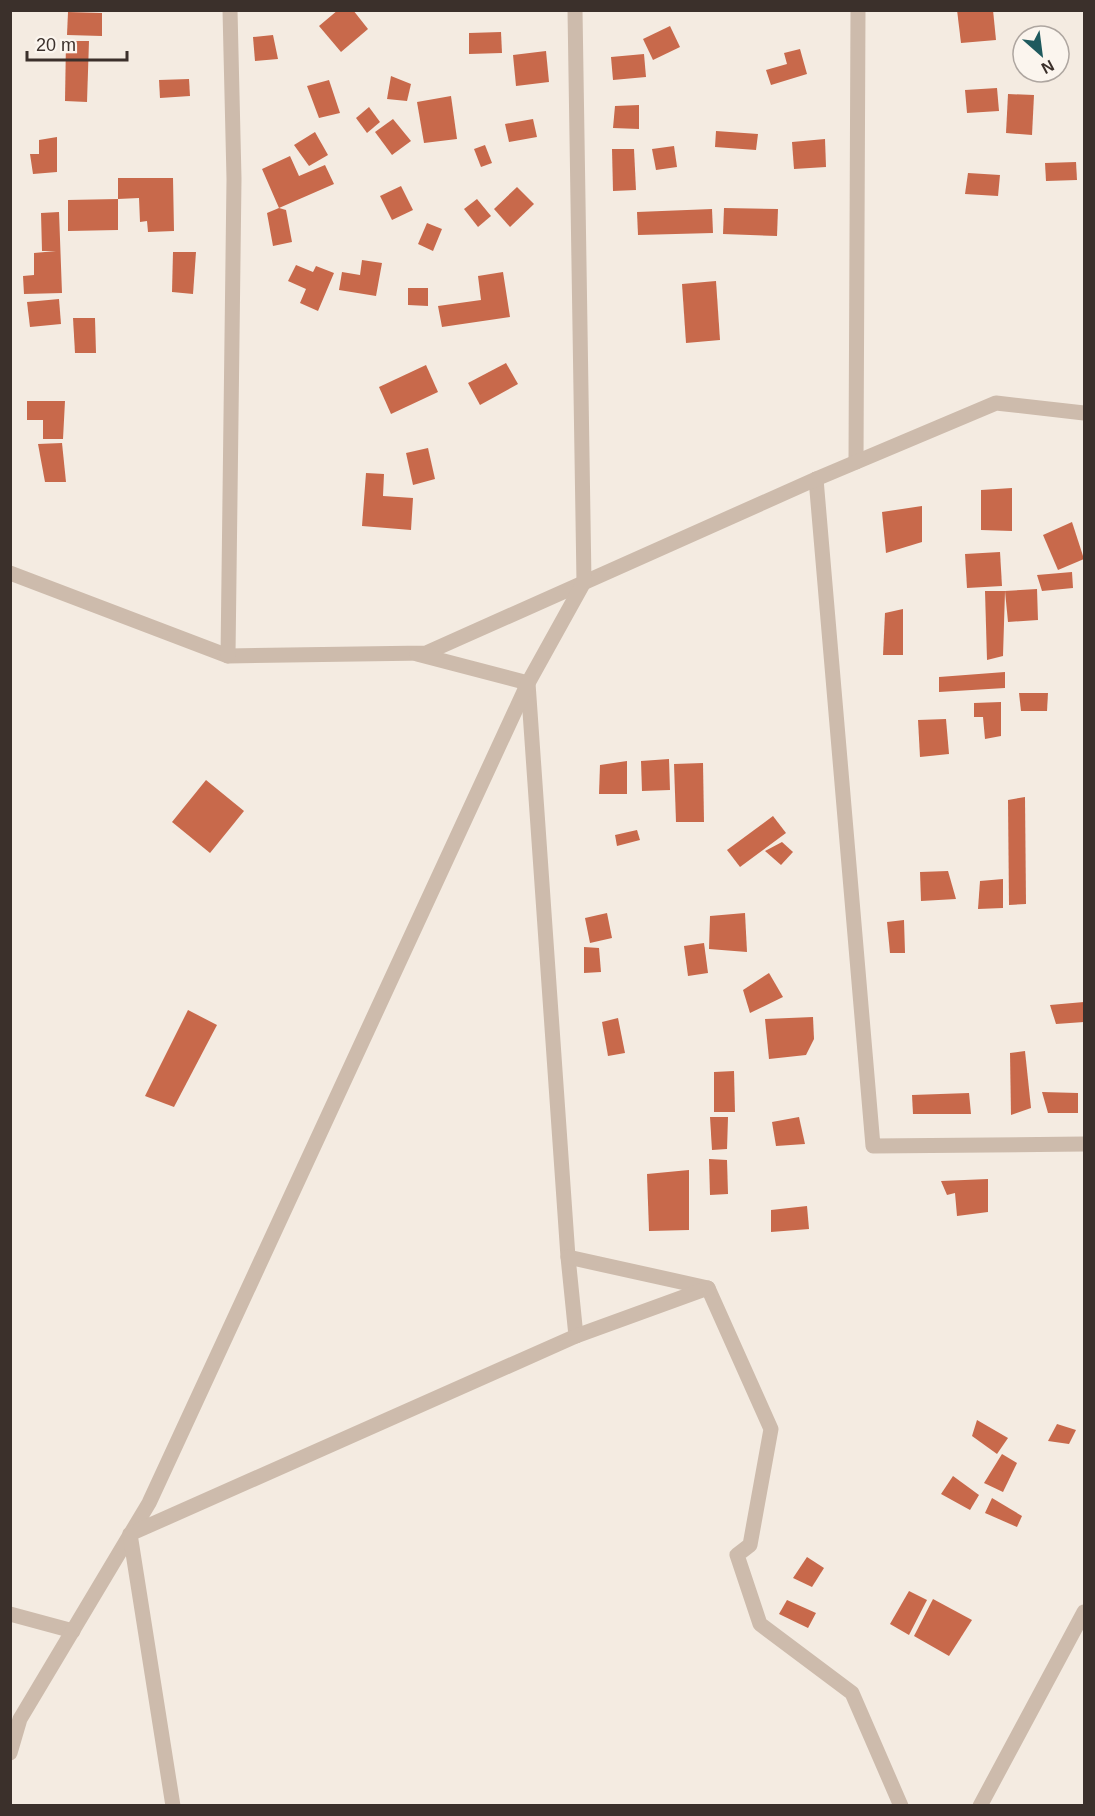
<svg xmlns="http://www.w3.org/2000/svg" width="1095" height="1816" font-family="Helvetica,sans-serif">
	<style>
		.building { fill: #c8694b }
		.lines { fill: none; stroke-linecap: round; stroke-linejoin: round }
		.minor { stroke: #cdbbac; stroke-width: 15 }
	</style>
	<rect width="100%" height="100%" fill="#f4ebe1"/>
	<!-- building -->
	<g class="building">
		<polygon points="338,10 353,10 368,29 341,52 319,26"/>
		<polygon points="957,10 993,10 996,40 961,43"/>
		<polygon points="68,12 102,13 102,36 67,35"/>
		<polygon points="670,26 680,47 653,60 643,39"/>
		<polygon points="501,32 502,53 469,54 469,33"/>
		<polygon points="273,35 278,59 255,61 253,37"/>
		<polygon points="66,41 89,41 87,102 65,101"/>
		<polygon points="800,49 807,74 771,85 766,70 787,64 784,53"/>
		<polygon points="546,51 549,82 516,86 513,55"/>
		<polygon points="644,54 646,77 613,80 611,57"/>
		<polygon points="391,76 411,84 407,101 387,99"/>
		<polygon points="189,79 190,96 160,98 159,80"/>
		<polygon points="329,80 340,113 319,118 307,86"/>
		<polygon points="997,88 999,111 967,113 965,90"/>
		<polygon points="1008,94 1034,95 1032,135 1006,133"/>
		<polygon points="451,96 457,139 424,143 417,102"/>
		<polygon points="639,105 639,129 613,128 615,106"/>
		<polygon points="369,107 380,122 367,133 356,118"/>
		<polygon points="393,119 411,141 392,155 375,132"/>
		<polygon points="533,119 537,137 509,142 505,124"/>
		<polygon points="716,131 758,134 756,150 715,147"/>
		<polygon points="315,132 328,155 309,166 294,145"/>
		<polygon points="57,137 57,172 33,174 30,154 39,154 39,140"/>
		<polygon points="825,139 826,167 794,169 792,142"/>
		<polygon points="485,145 492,163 481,167 474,149"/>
		<polygon points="674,146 677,167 656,170 652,149"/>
		<polygon points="612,149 634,149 636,190 613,191"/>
		<polygon points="290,156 299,176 325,165 334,184 279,208 286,210 292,242 273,246 267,213 279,208 262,169"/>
		<polygon points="1076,162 1077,180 1046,181 1045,163"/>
		<polygon points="968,173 1000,175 998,196 965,194"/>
		<polygon points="118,178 173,178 174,231 148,232 147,221 140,222 139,198 118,199"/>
		<polygon points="401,186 413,210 392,220 380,196"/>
		<polygon points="517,187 534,204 510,227 494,209"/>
		<polygon points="118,199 118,230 68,231 68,200"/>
		<polygon points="477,199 491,216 478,227 464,209"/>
		<polygon points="724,208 778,209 777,236 723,234"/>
		<polygon points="712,209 713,233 638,235 637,212"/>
		<polygon points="59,212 62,293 24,294 23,276 34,275 34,253 56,251 42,251 41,213"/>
		<polygon points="427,223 442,229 433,251 418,244"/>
		<polygon points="173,252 196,252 193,294 172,292"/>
		<polygon points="362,260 382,263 376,296 339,290 342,272 360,275"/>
		<polygon points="296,265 313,272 316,266 334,273 318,311 300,303 306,289 288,281"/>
		<polygon points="503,272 510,317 442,327 438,306 481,300 478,276"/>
		<polygon points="716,281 720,340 686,343 682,284"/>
		<polygon points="408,288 428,288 428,306 408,305"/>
		<polygon points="59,299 61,324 30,327 27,302"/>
		<polygon points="73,318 95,318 96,353 75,353"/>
		<polygon points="506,363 518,384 480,405 468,383"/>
		<polygon points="426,365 438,392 391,414 379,387"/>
		<polygon points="27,401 65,401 63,439 43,439 43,420 27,420"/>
		<polygon points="62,443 66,482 45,482 38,444"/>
		<polygon points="428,448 435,479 413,485 406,453"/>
		<polygon points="366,473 384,474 383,496 413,498 411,530 362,526"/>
		<polygon points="1012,488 1012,531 981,530 981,490"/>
		<polygon points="922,506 922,542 886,553 882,512"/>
		<polygon points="1072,522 1084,559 1058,570 1043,535"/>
		<polygon points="1000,552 1002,586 967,588 965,554"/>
		<polygon points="1072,572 1073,588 1042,591 1037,575"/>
		<polygon points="1037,589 1038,620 1008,622 1005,591"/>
		<polygon points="985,591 1005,591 1003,656 987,660"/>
		<polygon points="903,609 903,655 883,655 885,613"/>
		<polygon points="1005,672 1005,688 939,692 939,677"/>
		<polygon points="1019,693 1048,693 1047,711 1021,711"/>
		<polygon points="1001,702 1001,736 985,739 983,717 974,717 974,703"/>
		<polygon points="946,719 949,754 920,757 918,720"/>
		<polygon points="669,759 670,790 642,791 641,761"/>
		<polygon points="627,761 627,794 599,794 600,765"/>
		<polygon points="703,763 704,822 676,822 674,764"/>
		<polygon points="206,780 244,811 210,853 172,822"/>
		<polygon points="1025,797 1026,904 1009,905 1008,800"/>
		<polygon points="773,816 786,833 740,867 727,850"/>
		<polygon points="637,830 640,840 617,846 615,835"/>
		<polygon points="782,842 793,852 781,865 765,851"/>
		<polygon points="948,871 956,899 921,901 920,872"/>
		<polygon points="1003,879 1003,908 978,909 980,881"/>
		<polygon points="607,913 612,938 590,943 585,918"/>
		<polygon points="745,913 747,952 709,949 710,916"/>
		<polygon points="904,920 905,953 890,953 887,922"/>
		<polygon points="704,943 708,973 688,976 684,946"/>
		<polygon points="584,947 599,948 601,972 584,973"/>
		<polygon points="769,973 783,997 750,1013 743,990"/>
		<polygon points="1084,1002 1084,1022 1056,1024 1050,1005"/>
		<polygon points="188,1010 217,1025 174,1107 145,1096"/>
		<polygon points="813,1017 814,1039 806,1055 769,1059 765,1019"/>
		<polygon points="618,1018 625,1053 608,1056 602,1022"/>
		<polygon points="1025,1051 1031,1108 1011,1115 1010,1053"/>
		<polygon points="734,1071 735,1112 714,1112 714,1072"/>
		<polygon points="1042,1092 1078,1093 1078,1113 1048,1113"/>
		<polygon points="969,1093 971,1114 913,1114 912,1095"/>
		<polygon points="710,1117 728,1117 727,1149 712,1150"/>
		<polygon points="799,1117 805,1144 776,1146 772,1122"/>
		<polygon points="709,1159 727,1160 728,1194 710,1195"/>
		<polygon points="689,1170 689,1230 649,1231 647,1174"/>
		<polygon points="988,1179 988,1212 957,1216 955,1193 947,1195 941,1181"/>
		<polygon points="807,1206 809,1229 771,1232 771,1210"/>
		<polygon points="977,1420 1008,1438 997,1454 972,1436"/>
		<polygon points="1057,1424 1076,1430 1069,1444 1048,1441"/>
		<polygon points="1002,1454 1017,1463 1003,1492 984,1483"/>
		<polygon points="953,1476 979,1495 970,1510 941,1494"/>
		<polygon points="992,1498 1022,1516 1017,1527 985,1513"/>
		<polygon points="807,1557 824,1568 812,1587 793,1578"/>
		<polygon points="909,1591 927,1600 909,1635 890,1624"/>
		<polygon points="933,1599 972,1620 949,1656 914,1636"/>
		<polygon points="787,1600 816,1613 808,1628 779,1614"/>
	</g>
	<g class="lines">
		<!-- minor -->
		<g class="minor">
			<polyline points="856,462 858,10"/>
			<polyline points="816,479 873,1146 1084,1144"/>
			<polyline points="10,573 228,656 426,653 816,479 996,403 1084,413"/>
			<polyline points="417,654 528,683 568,1257 576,1336"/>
			<polyline points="228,656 234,179 230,10"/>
			<polyline points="568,1257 708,1288 771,1429 750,1545 737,1555 760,1624 852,1693 901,1806"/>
			<polyline points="10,1614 73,1631"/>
			<polyline points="10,1753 20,1719 149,1503 528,683 584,582 575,10"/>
			<polyline points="173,1806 130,1534 576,1336 708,1288"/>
			<polyline points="980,1806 1084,1612"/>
		</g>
	</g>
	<!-- border -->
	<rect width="1095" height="1816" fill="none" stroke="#3b302b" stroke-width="24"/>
	<!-- north arrow -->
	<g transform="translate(1041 54) rotate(152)"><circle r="28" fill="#fbf5ee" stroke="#aea6a0" stroke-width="1.5"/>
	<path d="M0-4.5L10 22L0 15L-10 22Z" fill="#1f5a5e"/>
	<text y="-9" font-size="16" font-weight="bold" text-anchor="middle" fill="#3b302b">N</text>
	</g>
	<!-- scale -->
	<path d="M27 51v9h100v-9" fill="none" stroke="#3b302b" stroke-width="3"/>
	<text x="36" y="51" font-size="18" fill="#3b302b" stroke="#fbf5ee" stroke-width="4.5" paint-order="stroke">20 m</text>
</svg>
